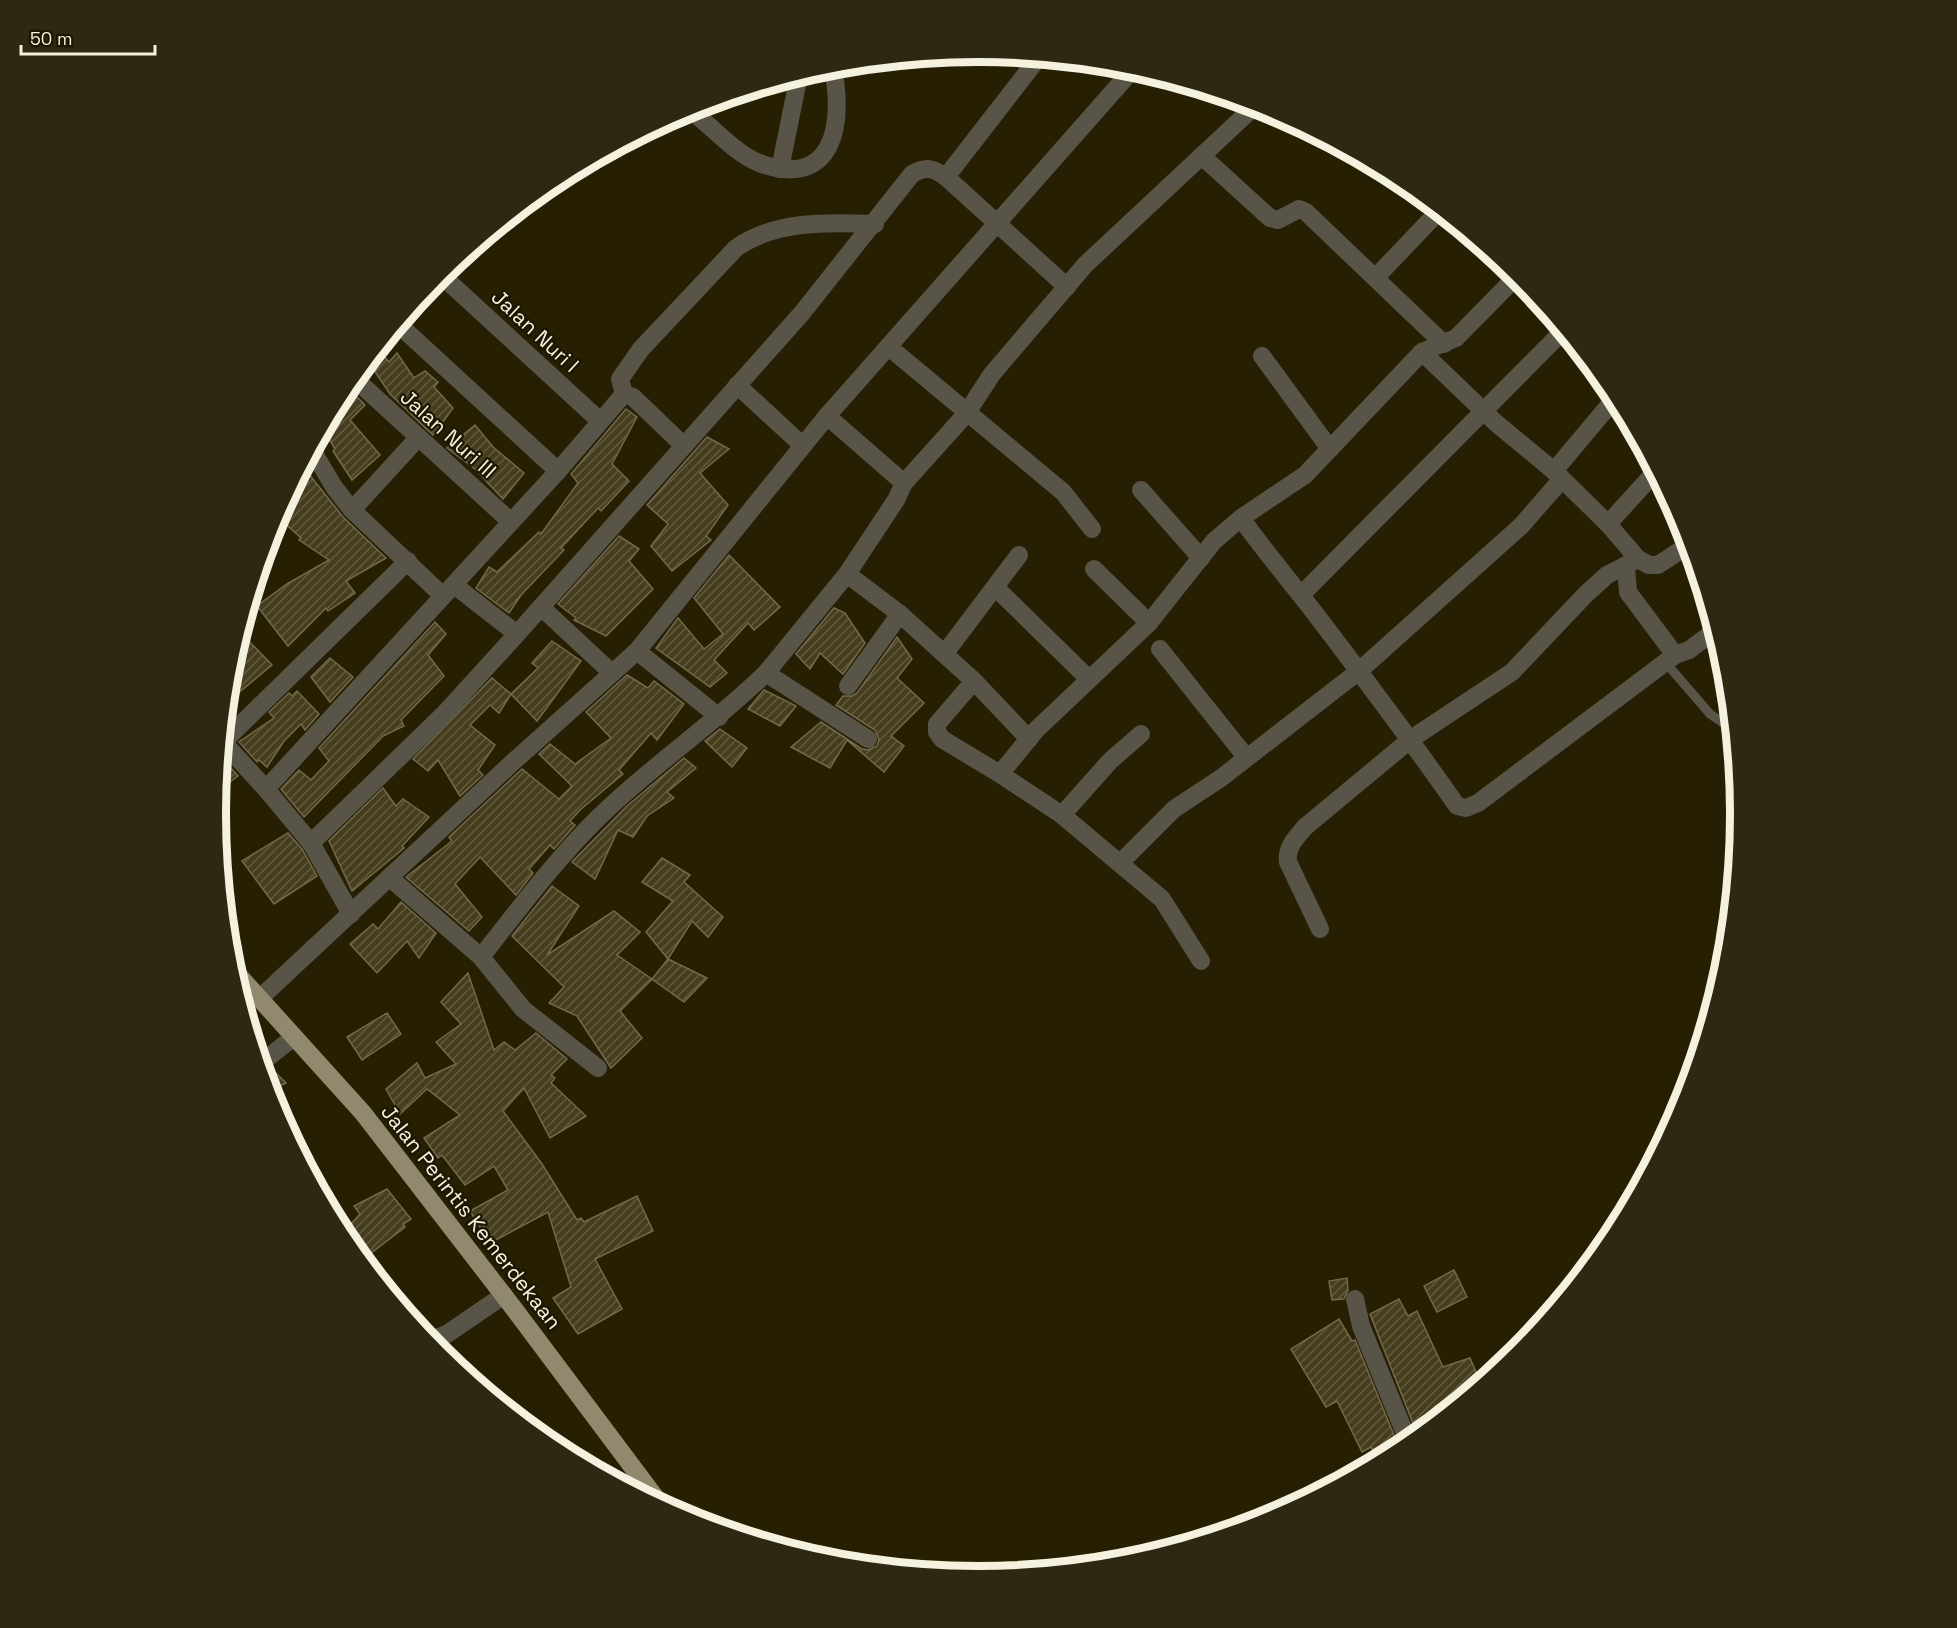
<svg xmlns="http://www.w3.org/2000/svg" width="1957" height="1628" font-family="'Space Grotesk',sans-serif">
	<style>
		.building { fill: url(#building-hatch); stroke: #726a4a; stroke-width: 1.5 }
		.lines { fill: none; stroke-linecap: round; stroke-linejoin: round }
		.service { stroke: #585447; stroke-width: 9 }
		.minor { stroke: #585447; stroke-width: 18 }
		.primary { stroke: #90896d; stroke-width: 18 }
		.labels { text-anchor: middle; stroke-width: 4.5; stroke-linejoin: round; paint-order: stroke }
		.street-label { font-size: 21px; fill: #f5f1df; stroke: #1d1600 }
		.rim { fill: none; stroke: #f5f1df; stroke-width: 8 }
	</style>
	<defs>
		<pattern id="building-hatch" width="6" height="6" patternUnits="userSpaceOnUse" patternTransform="scale(1.5)"><rect width="6" height="6" fill="#453d1e"/><path d="M-1 1l2-2M0 6l6-6M5 7l2-2" fill="none" stroke="#605a3e"/></pattern>
	</defs>
	<rect width="100%" height="100%" fill="#261f01"/>
	<!-- building -->
	<g class="building">
		<polygon points="378,349 389,362 397,353 414,378 425,371 438,382 434,387 453,408 433,435 390,394 368,361"/>
		<polygon points="347,387 365,405 350,420 380,455 352,480 333,451 335,449 323,429"/>
		<polygon points="626,409 637,417 612,464 629,481 601,511 598,508 561,548 564,550 521,595 509,613 476,588 489,567 497,572 539,532 541,534 578,483 571,474"/>
		<polygon points="475,425 493,447 524,473 503,499 475,469 447,448"/>
		<polygon points="707,437 729,449 700,473 728,505 706,536 711,540 672,571 651,546 668,524 647,505"/>
		<polygon points="305,469 343,517 386,558 346,581 355,593 328,611 326,608 288,646 257,606 287,584 329,560 299,540 301,538 277,516"/>
		<polygon points="619,536 639,549 629,561 653,589 606,636 574,620 576,618 558,604"/>
		<polygon points="729,555 780,607 754,630 748,623 714,660 727,673 710,687 656,648 678,618 704,649 723,634 694,598"/>
		<polygon points="834,608 845,613 865,643 843,674 820,653 810,669 796,654"/>
		<polygon points="435,622 446,634 428,655 444,676 401,720 404,726 383,736 304,817 281,789 299,770 311,780 329,761 319,748"/>
		<polygon points="240,632 272,665 237,694 229,681 230,665"/>
		<polygon points="897,637 912,659 897,678 924,703 891,736 904,746 884,772 847,740 830,768 791,747 821,722 862,749 868,750 877,746 879,739 875,730 836,705 843,696 852,696 857,693"/>
		<polygon points="552,641 581,661 537,721 511,694 538,668 532,663"/>
		<polygon points="330,658 353,677 330,702 311,677"/>
		<polygon points="627,675 648,688 654,681 684,704 657,740 651,733 619,770 623,774 580,810 570,821 575,825 554,849 550,845 529,869 533,873 516,895 480,857 455,884 482,917 469,931 406,877 452,841 449,837 522,769 559,799 572,786 539,754 550,744 575,764 611,738 586,712"/>
		<polygon points="492,678 511,694 499,713 490,705 470,725 495,745 478,770 483,775 460,796 438,760 428,771 413,759"/>
		<polygon points="764,690 796,706 780,726 748,709"/>
		<polygon points="297,691 319,714 305,730 301,724 284,741 267,767 259,760 257,762 239,742 274,718 269,712 289,693 292,696"/>
		<polygon points="720,729 747,748 732,767 705,741"/>
		<polygon points="221,757 238,776 218,791"/>
		<polygon points="684,758 696,768 667,792 674,798 647,816 633,837 618,830 595,879 572,862 627,806"/>
		<polygon points="383,788 396,806 403,799 429,817 402,846 404,848 352,891 329,841"/>
		<polygon points="288,833 302,849 317,876 274,904 242,861"/>
		<polygon points="662,858 690,875 684,882 723,917 708,937 692,921 668,959 646,932 673,901 642,882"/>
		<polygon points="552,886 579,906 547,955 614,911 640,932 617,955 652,979 620,1011 642,1038 611,1068 577,1016 549,1003 564,987 512,936"/>
		<polygon points="401,902 436,933 419,958 407,941 377,973 350,944 373,924 378,929"/>
		<polygon points="668,959 707,978 684,1002 652,979"/>
		<polygon points="468,973 494,1050 504,1042 515,1050 536,1033 567,1059 551,1075 555,1078 551,1083 586,1116 550,1138 524,1088 503,1111 542,1164 577,1220 581,1218 584,1222 637,1196 653,1231 595,1259 622,1309 578,1334 553,1298 571,1287 548,1212 490,1243 470,1211 508,1190 494,1166 465,1185 442,1155 438,1158 424,1138 460,1115 427,1089 400,1114 386,1089 417,1063 425,1078 456,1064 436,1042 461,1024 441,1002"/>
		<polygon points="387,1013 401,1034 362,1060 347,1037"/>
		<polygon points="272,1069 286,1083 269,1091 264,1074"/>
		<polygon points="387,1189 411,1219 403,1224 405,1227 362,1260 342,1234 360,1214 354,1206"/>
		<polygon points="1454,1270 1467,1297 1437,1312 1424,1286"/>
		<polygon points="1347,1278 1348,1290 1344,1299 1332,1300 1329,1281"/>
		<polygon points="1399,1299 1408,1316 1417,1311 1443,1367 1470,1358 1481,1384 1435,1406 1440,1417 1418,1436 1370,1314"/>
		<polygon points="1339,1319 1352,1341 1355,1340 1400,1450 1380,1461 1371,1447 1362,1452 1337,1401 1326,1407 1291,1349"/>
	</g>
	<g class="lines">
		<!-- service -->
		<polyline class="service" points="1666,663 1710,714 1733,730"/>
		<!-- minor -->
		<g class="minor">
			<path d="M702,104L700,118C718,133 737,154 759,163C835,191 845,121 832,65"/>
			<polyline points="1203,157 1270,218 1278,220 1299,209 1306,212 1444,344"/>
			<polyline points="780,169 799,75"/>
			<polyline points="946,177 1039,57"/>
			<polyline points="440,274 600,421"/>
			<polyline points="1376,277 1440,210"/>
			<polyline points="398,324 558,471"/>
			<polyline points="890,348 1063,492 1092,529"/>
			<polyline points="1422,352 1496,423 1554,471 1608,524 1638,559 1649,565 1658,565 1690,544"/>
			<polyline points="1262,356 1330,449"/>
			<polyline points="354,378 511,522"/>
			<polyline points="737,385 803,446"/>
			<polyline points="827,416 904,483 896,500 847,574 900,614 974,681 937,724 937,732 942,739 1000,774"/>
			<path d="M683,445L633,397L624,394L620,379L641,349L736,248C776,220 829,222 875,224"/>
			<polyline points="312,450 334,487 352,510 443,596"/>
			<polyline points="1554,471 1616,397"/>
			<polyline points="904,483 966,414 992,374 1085,265 1256,105"/>
			<polyline points="1141,490 1201,558"/>
			<polyline points="352,510 418,438"/>
			<path d="M1241,518C1265,552 1292,583 1317,616C1365,679 1412,741 1457,806L1466,808L1478,803L1675,655L1628,592L1626,567"/>
			<polyline points="1608,524 1656,471"/>
			<polyline points="1094,569 1149,623"/>
			<polyline points="847,574 766,673 868,739"/>
			<polyline points="454,585 517,634"/>
			<polyline points="996,588 1089,679"/>
			<polyline points="1301,595 1564,330"/>
			<polyline points="541,607 612,673"/>
			<polyline points="1160,649 1246,757"/>
			<polyline points="637,651 719,717"/>
			<polyline points="945,653 1019,555"/>
			<polyline points="1675,655 1689,650 1716,630"/>
			<polyline points="974,681 1029,739"/>
			<polyline points="848,686 900,614"/>
			<polyline points="223,742 408,561"/>
			<polyline points="223,742 266,789 311,843"/>
			<polyline points="266,789 558,471 624,394"/>
			<polyline points="1062,815 1110,761 1141,734"/>
			<polyline points="1120,863 1174,809 1221,778 1359,671 1521,526 1562,479"/>
			<polyline points="390,878 481,957 523,1009 598,1068"/>
			<path d="M351,914L311,843L444,714L517,634L802,313L912,174C926,166 933,168 946,177L1067,287"/>
			<path d="M1320,929L1288,862C1286,847 1296,838 1305,827L1411,739L1512,672L1586,594L1607,575L1638,559"/>
			<path d="M481,957C519,909 555,860 599,817C652,765 713,725 766,673"/>
			<polyline points="1201,961 1162,899 1062,815 1000,774 1036,730 1149,623 1214,541 1241,518 1305,475 1422,352 1456,338 1518,275"/>
			<polyline points="259,999 513,762 637,651 827,416 1134,68"/>
			<polyline points="261,1063 294,1037"/>
			<polyline points="1355,1299 1361,1326 1409,1443"/>
			<polyline points="429,1341 447,1334 504,1295"/>
		</g>
		<!-- primary -->
		<polyline class="primary" points="232,968 363,1113 515,1310 661,1505"/>
	</g>
	<g class="labels">
		<!-- street labels -->
		<g class="street-label">
			<text transform="translate(535 331) rotate(43)" y="7">Jalan Nuri I</text>
			<text transform="translate(448 434) rotate(42)" y="7">Jalan Nuri III</text>
			<text transform="translate(471 1217) rotate(52)" y="7">Jalan Perintis Kemerdekaan</text>
		</g>
	</g>
	<!-- crop -->
	<path d="M0 0H1957V1628H0ZM226 814a752 752 0 1 1 1504 0a752 752 0 1 1-1504 0Z" fill="#2e2812" fill-rule="evenodd"/>
	<path class="rim" d="M226 814a752 752 0 1 1 1504 0a752 752 0 1 1-1504 0Z"/>
	<!-- scale -->
	<path d="M21 45v9h134v-9" fill="none" stroke="#f5f1df" stroke-width="3"/>
	<text x="30" y="45" font-size="18" fill="#f5f1df" stroke="#1d1600" stroke-width="4.5" paint-order="stroke">50 m</text>
</svg>
